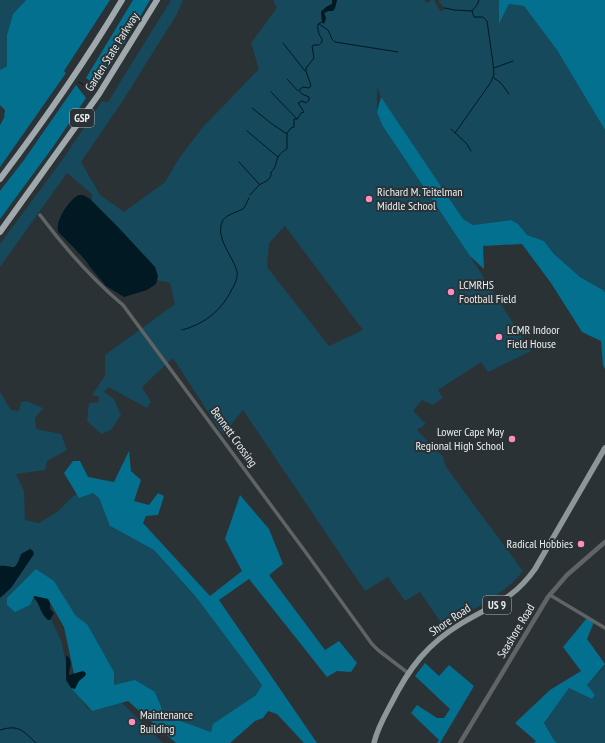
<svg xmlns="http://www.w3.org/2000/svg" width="605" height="743" viewBox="0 0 605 743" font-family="'PT Sans Narrow',sans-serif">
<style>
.green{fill:#15495b;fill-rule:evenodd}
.forest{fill:#03708f}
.water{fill:#001922}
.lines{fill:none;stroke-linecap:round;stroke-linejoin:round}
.stream{stroke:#001922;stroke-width:1}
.minor{stroke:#606465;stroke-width:3.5}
.tertiary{stroke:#606465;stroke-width:4.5}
.primary{stroke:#8d9699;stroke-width:5.5}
.motorway{stroke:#9fa9ad;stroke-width:6}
.poi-dot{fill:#fe8ebd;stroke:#2a3236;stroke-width:1.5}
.labels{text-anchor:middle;stroke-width:4;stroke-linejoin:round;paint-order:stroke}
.shield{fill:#2a3236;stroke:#b0b6b8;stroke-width:1}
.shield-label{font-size:11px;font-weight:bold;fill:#e9eef0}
.street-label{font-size:12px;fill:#e9eef0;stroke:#2a3236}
.poi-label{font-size:12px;fill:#e9eef0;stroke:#2a3236;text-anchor:start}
</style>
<rect width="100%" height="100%" fill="#2a3236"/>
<path class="green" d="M0,0H26L13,14L7,35V66L0,70Z
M171,0H183L177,14L122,102L81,162L100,195L124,212L165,182L180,157L203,127L259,69L251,43L277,8L273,0H332L333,2L332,4L326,7L321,11L322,20L326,18L324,13L335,8L337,0H424L427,3L431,0H434L440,11L446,9L439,2V0H499L500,23L509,4L524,6L557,50L605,130V292L603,290L580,277L554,254L544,241L526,235L518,224L511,220L473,225L463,219L381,97L377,87V111L382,125L470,256L531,351L488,372L481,362L438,390L443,398L432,405L422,400L413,411L426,424L417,430L443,457L446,467L523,571C503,596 471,610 444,627L420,592L405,601L388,577L365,591L243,410L223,435L173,358L142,387L151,402L147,408L108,387L104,392L114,399L121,415L111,430L101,434L87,421L89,403L99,402V397L92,395L105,376V355L175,304L170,283L157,280L155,267L92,201V194L67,173L0,267V244L65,156L102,101L108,102ZM285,226L363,330L329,346L267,267L269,243Z
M0,392L11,410L19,411L21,402L27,401L43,408L35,418L36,429L61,434L67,450L47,461L45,470L16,474L24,491L25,520L39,523L57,512L73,496L94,487L111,527L154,550L196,597L262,685L256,695L214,724L211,732L178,720L162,709L155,692L113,685L87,624L76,616L58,587L43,603L61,640L70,682L87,708L91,710L120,701L163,743H0Z
M605,666V743H557L554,740L544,723L569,688L592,699L595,695L587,685Z"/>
<path class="forest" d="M26,0H110L64,71L66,73L0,167V125L4,118L5,110L0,105V70L7,66V35L13,14Z
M133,0H150L119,52L97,86L86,78Z
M499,0H605V130L557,50L524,6L509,4L499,24Z
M76,85L86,98L53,147L0,219V191L24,160Z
M381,97L463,219L473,225L511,220L518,224L527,235L544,241L554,254L580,277L603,290L605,292V369L603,365L601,341L582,332L551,283L522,244L483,246L484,269L470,256L382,125L377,112Z
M129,451L131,471L141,480L134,501L149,505L158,493L164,496L158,515L146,516L143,523L210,596L242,571L225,539L240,495L269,529L283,564L269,575L325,650L339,641L357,663L351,672L337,671L327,677L249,579L219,600L317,743H304L277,714L268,711L263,718L255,721L230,743H176L128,701L92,711L71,688L86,673L74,674L64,627L48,599L34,596L30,605L15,612L7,605V598L36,569L54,581L76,616L87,624L114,672V685L135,680L155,692L162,709L178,720L211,732L213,724L256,695L262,685L196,597L154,550L110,526L99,498L93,493L79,498L64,473L73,461H80L88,477L114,482Z
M587,618L594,622L587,639L605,664L587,685L595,695L592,699L569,688L544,723L554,740L557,743H534L536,741L515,723L550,690L581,671L563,647Z
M425,663L439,676L449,665L474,686L440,743H437L439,740L411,713L417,705L437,718H444L450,709L415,676Z"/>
<path class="water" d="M332,0H337L335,8L333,11H328L324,13L326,18L324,24L322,22L321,12L326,7L332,4Z
M79,195H83L90,199L118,227L155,267L158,276L156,284L147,290L124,297L106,286L90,267C88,261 65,239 59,233C53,224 69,199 79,195Z
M30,549L33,551L34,554L11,588L0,598V566C14,564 14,575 21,554Z
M34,596L48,599L50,603V609L54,613L50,620H48C40,614 40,603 34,598Z
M66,655C74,660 69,668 69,675L83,671L86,673L85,676L79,681L75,689L71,688L66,680Z"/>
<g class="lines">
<path class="stream" d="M445,8L454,10L472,11L477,5L479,0
M319,24L328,30L332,39L335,42L398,52
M283,43L305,71
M494,68L513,61
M494,78L501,83L509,94
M287,79L298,91
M79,82L93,91
M271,92L297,119
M252,108L272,124L287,134
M451,129L467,144L471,151
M247,131L278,157
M455,133L491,82L494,74L493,63L487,21L483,17H474L472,11
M239,162L259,184
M250,195C253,192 256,188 259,185C264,182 272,180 271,172C276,168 275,165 277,160C278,155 283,151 287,149V133L291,128L294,127V119H297L301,113L304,112L298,103L302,101L306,103L309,100V97L302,94L299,90L303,87L309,88L311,86L306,71V68L314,58L312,46L314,45H319L322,42V39C319,35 317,30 318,24L322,22
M182,330C205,324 222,310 232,289C235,284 238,278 237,272C233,255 214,238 223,220C227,214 239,212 244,208L249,198
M0,730C19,724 23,731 36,743"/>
<path class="minor" d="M40,215C64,247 92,279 123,305L307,554L372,644L378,650L408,673
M550,595L605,628"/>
<path class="tertiary" d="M460,743L548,597L567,575L605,542"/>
<path class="primary" d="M374,743C377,729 384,717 391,704C409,668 427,644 462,623C492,605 513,600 535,569L605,448"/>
<path class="motorway" d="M0,179C44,121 85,62 122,0
M0,232L99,94L157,0"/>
</g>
<g class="poi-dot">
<circle cx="369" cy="199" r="4"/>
<circle cx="451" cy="292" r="4"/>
<circle cx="499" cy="337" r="4"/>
<circle cx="512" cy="439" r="4"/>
<circle cx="581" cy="544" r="4"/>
<circle cx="132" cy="722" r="4"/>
</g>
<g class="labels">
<g class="shield">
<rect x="70" y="109" width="24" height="18" rx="3"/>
<rect x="483" y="596" width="28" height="18" rx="3"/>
</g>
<g class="shield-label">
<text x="82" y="122">GSP</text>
<text x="497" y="609">US 9</text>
</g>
<g class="street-label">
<text transform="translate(112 52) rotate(-58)" y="4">Garden State Parkway</text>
<text transform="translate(234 437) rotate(54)" y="4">Bennett Crossing</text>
<text transform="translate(450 620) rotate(-34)" y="4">Shore Road</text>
<text transform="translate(516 631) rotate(-59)" y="4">Seashore Road</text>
</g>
<g class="poi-label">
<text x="377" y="196">Richard M. Teitelman<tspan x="377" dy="14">Middle School</tspan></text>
<text x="459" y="289">LCMRHS<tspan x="459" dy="14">Football Field</tspan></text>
<text x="507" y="334">LCMR Indoor<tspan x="507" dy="14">Field House</tspan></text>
<text x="504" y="436" text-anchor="end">Lower Cape May<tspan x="504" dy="14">Regional High School</tspan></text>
<text x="573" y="548" text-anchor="end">Radical Hobbies</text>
<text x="140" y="719">Maintenance<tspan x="140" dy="14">Building</tspan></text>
</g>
</g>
</svg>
